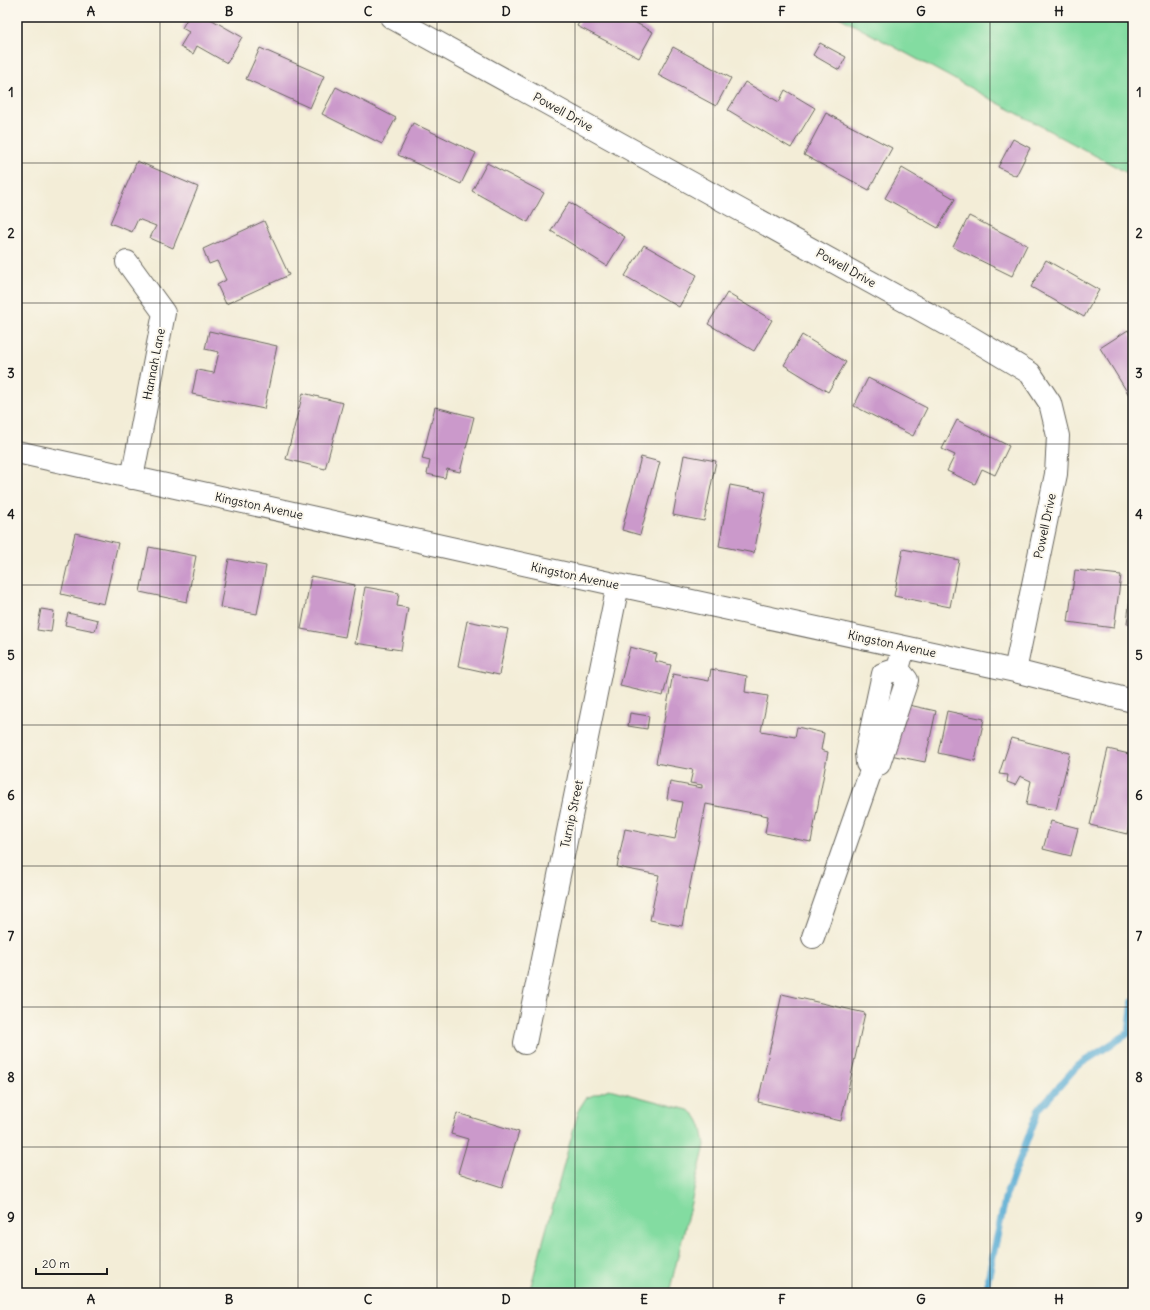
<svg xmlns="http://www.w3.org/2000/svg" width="1150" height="1310" viewBox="0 0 1150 1310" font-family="Delius,sans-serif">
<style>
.green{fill:#83dca1;stroke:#507c5e}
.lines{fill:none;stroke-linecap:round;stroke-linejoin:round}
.stream{stroke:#57abd3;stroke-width:7}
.building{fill:#cb99cb}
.minor-casing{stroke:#67655d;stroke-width:24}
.minor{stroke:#fff;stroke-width:22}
.grid{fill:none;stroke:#1c1c1c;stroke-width:1;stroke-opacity:0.55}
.labels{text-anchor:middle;stroke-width:4;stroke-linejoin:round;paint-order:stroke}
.street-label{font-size:12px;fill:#1c1c1c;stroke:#fbf7ec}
.neatline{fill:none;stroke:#1c1c1c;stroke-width:1.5}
.grid-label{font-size:13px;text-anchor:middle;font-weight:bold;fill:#1c1c1c}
</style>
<rect width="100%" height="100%" fill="#fbf7ec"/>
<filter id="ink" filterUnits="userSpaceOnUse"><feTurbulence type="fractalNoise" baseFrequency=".025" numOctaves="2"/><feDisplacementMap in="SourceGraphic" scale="8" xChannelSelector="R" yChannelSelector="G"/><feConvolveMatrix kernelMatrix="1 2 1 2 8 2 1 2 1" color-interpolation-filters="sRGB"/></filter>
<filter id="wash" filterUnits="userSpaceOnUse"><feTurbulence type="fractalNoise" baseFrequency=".012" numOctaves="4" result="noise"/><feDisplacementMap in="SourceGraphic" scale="16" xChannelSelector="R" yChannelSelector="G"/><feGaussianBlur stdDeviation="0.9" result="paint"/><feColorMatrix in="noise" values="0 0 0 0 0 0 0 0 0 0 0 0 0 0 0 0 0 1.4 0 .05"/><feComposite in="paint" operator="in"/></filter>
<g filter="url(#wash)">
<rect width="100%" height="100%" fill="#f3edd7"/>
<path class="green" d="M839,17H1133V176Z
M609,1089L688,1110C701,1116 703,1132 705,1145L669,1293H529L579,1109L586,1098Z"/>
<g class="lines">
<path class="stream" d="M985,1293L1006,1195L1039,1109L1077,1066L1129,1033L1133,1001"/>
</g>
<g id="blocks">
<path class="building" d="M188,17H207L242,37L227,63L197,46L193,54L180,47L189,32L182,28Z
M582,17H625L653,32L639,58L577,26Z
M820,43L846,57L839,70L813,55Z
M673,47L731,78L716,106L658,75Z
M260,48L324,76L310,108L246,79Z
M745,82L779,102L785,90L815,108L791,148L728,110Z
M336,87L396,118L382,144L322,114Z
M826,113L892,148L869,190L804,155Z
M413,123L476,153L461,184L398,155Z
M1013,139L1030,148L1016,176L998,167Z
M137,161L198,187L173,248L150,238L156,226L138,219L132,232L110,223Z
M487,163L544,193L528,222L472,191Z
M902,168L955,199L938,228L885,198Z
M569,202L625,237L607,266L551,231Z
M969,216L1027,245L1012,276L953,247Z
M264,221L289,275L226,304L217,285L226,280L217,261L209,264L203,249Z
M644,245L697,275L679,307L625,276Z
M1046,260L1099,290L1084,317L1031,287Z
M727,293L772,320L754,351L708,324Z
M1128,330L1133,338V393L1129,395L1100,348Z
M209,331L277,346L264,409L192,394L197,370L214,373L219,352L205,349Z
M802,335L846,362L828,392L784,365Z
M868,378L927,408L913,436L854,406Z
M303,393L343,403L325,469L286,459Z
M435,407L474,417L460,472L447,469L445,478L427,474L430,461L422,459Z
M957,420L1009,446L995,475L982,469L975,484L947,471L955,455L942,449Z
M684,455L716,461L704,521L673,515Z
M641,457L660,462L640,535L622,530Z
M730,485L766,492L754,553L719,546Z
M75,533L118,543L104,604L61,594Z
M149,547L196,556L187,602L140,592Z
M903,549L959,560L950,607L894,596Z
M229,559L266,566L257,614L220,607Z
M1075,570L1121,575L1114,628L1068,622Z
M311,576L355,585L345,637L301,629Z
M365,587L399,593L397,606L408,608L401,650L355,643Z
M1131,588H1133V624H1127Z
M41,609L54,611L51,632L37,630Z
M68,613L98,620L95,631L65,625Z
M467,621L508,629L499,675L458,666Z
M630,647L657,654L655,661L671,665L663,696L620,686Z
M711,669L747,676L745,692L768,696L761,731L795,737L797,727L824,733L821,750L828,752L811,842L765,833L768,816L706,804L682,926L650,920L659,875L617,867L625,829L675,839L682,802L667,799L670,782L702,788V785L690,783L693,770L656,763L673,674L709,681Z
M900,703L936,711L925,762L890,755Z
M947,711L984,719L975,761L938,753Z
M630,713L649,716L647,729L628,726Z
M1011,738L1070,753L1056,810L1026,805L1031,781L1020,776L1015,785L1007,782L1008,775L999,774Z
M1108,749L1133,755V808L1127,834L1090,825Z
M1051,821L1078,828L1071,856L1043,849Z
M782,994L865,1013L841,1121L758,1102Z
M457,1113L519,1132L502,1187L458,1173L468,1139L451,1134Z"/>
</g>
</g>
<g filter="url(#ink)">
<use href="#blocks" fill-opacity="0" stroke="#67655d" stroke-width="1"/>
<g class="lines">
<g class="minor-casing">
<path id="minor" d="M391,17L970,337L1030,373L1050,403L1058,436L1056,474L1015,671
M127,262L164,313L132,478
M17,452L618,585L1015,671L1133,701
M898,669L907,680L879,764L873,765L867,763L866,753L883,674L898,669L904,647
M813,937L873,765
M525,1043L618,585"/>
</g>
<use href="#minor" class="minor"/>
</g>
</g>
<path class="grid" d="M160,17V1293M298,17V1293M437,17V1293M575,17V1293M713,17V1293M852,17V1293M990,17V1293M17,163H1133M17,303H1133M17,444H1133M17,585H1133M17,725H1133M17,866H1133M17,1007H1133M17,1147H1133"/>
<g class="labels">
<g class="street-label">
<text transform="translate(563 112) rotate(29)" y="4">Powell Drive</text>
<text transform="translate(846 268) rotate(29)" y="4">Powell Drive</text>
<text transform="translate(154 364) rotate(-79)" y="4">Hannah Lane</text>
<text transform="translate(259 506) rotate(12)" y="4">Kingston Avenue</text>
<text transform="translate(1045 526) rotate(-78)" y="4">Powell Drive</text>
<text transform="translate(575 576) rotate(12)" y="4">Kingston Avenue</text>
<text transform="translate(892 644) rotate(12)" y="4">Kingston Avenue</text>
<text transform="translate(572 814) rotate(-78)" y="4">Turnip Street</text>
</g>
</g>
<rect width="1150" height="1310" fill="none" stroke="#fbf7ec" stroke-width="44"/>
<path d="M36 1268v6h71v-6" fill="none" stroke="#1c1c1c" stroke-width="2"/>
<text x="42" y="1268" font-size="12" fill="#1c1c1c" stroke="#fbf7ec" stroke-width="3" paint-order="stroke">20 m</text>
<rect x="22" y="22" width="1106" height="1266" class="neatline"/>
<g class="grid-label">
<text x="91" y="16">A</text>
<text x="229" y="16">B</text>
<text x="368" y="16">C</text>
<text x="506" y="16">D</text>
<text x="644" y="16">E</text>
<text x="782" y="16">F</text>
<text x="921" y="16">G</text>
<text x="1059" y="16">H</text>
<text x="11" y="97">1</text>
<text x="1139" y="97">1</text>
<text x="11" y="238">2</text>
<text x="1139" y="238">2</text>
<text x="11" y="378">3</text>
<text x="1139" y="378">3</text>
<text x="11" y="519">4</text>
<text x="1139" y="519">4</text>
<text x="11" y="660">5</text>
<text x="1139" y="660">5</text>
<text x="11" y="800">6</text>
<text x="1139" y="800">6</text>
<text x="11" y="941">7</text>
<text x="1139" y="941">7</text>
<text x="11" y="1082">8</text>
<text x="1139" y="1082">8</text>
<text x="11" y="1222">9</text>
<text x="1139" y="1222">9</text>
<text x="91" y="1304">A</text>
<text x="229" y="1304">B</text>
<text x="368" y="1304">C</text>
<text x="506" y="1304">D</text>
<text x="644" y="1304">E</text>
<text x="782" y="1304">F</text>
<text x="921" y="1304">G</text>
<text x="1059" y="1304">H</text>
</g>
</svg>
